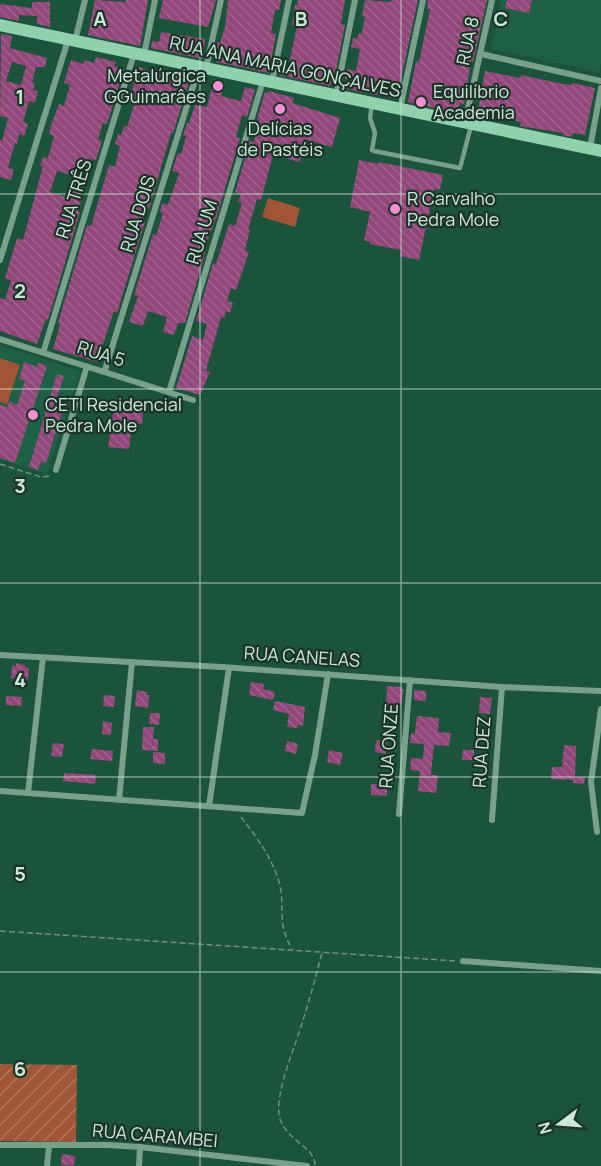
<svg xmlns="http://www.w3.org/2000/svg" width="601" height="1166" viewBox="0 0 601 1166" font-family="Manrope,sans-serif">
<style>
.built{fill:#1d6043}
.garden{fill:url(#garden-furrows)}
.pitch{fill:#a15537}
.building{fill:url(#building-back-hatch);fill-rule:evenodd}
.lines{fill:none;stroke-linecap:round;stroke-linejoin:round}
.path{stroke:#67937f;stroke-width:1.5;stroke-dasharray:6 3;stroke-linecap:butt}
.lane{stroke:#78a08b;stroke-width:4.5}
.street{stroke:#78a08b;stroke-width:6}
.secondary{stroke:#91d1b0;stroke-width:12}
.grid{fill:none;stroke:#cce8d9;stroke-width:1.5;stroke-opacity:0.55}
.poi-dot{fill:#f591d2;stroke:#1c3328;stroke-width:2}
.labels{text-anchor:middle;stroke-width:4.5;stroke-linejoin:round;paint-order:stroke}
.street-label{font-size:18px;fill:#cce8d9;stroke:#1c3328}
.poi-label{font-size:18px;fill:#cce8d9;stroke:#1c3328;text-anchor:start}
.grid-label{font-size:20px;text-anchor:middle;font-weight:bold;fill:#cce8d9;stroke:#1c3328;stroke-width:4.5;stroke-linejoin:round;paint-order:stroke}
</style>
<defs>
<pattern id="garden-furrows" width="10" height="10" patternUnits="userSpaceOnUse" patternTransform="scale(1.5)"><rect width="10" height="10" fill="#a15537"/><path d="M-1 1l2-2M0 10L10 0M9 11l2-2" fill="none" stroke="#b1765d"/></pattern>
<pattern id="building-back-hatch" width="6" height="6" patternUnits="userSpaceOnUse" patternTransform="scale(1.5)"><rect width="6" height="6" fill="#92477a"/><path d="M-1 5l2 2M0 0l6 6M5-1l2 2" fill="none" stroke="#a0628c"/></pattern>
</defs>
<rect width="100%" height="100%" fill="#1b533b"/>
<path class="built" d="M501,0H601V63L599,72L491,49Z
M0,345L80,371L47,474L0,459Z"/>
<path class="garden" d="M0,1064L77,1065L76,1142L0,1141Z"/>
<path class="pitch" d="M268,198L300,208L295,227L262,217Z
M0,358L20,365L7,405L0,402Z"/>
<path class="building" d="M95,0L126,2V0H148L140,46L88,35Z
M163,0H216L208,27L159,18Z
M228,0H281L279,10H275L271,33L276,34L269,73L216,62L218,52H215L217,42L220,43L225,27Z
M298,0H345L341,24L345,25L335,76L330,86L279,75L281,66L288,68L297,26L292,25L294,14L295,5H297Z
M365,0L391,2V0H418L400,84H395L392,98L346,89L348,79H345L347,69L356,71L360,49L351,47L353,38L357,39L359,33H362L365,17L362,16Z
M428,0H487L473,62L471,61L464,104L460,103L458,113L408,102L416,61L419,62L430,9H427Z
M507,0H532L529,13L505,8Z
M32,2H50V27L37,24V16L19,15V21L0,17V4L32,8Z
M161,32L205,39L203,59L151,48L152,41L159,42Z
M1,34L12,36L10,48L47,58L45,67H36L32,82L35,83L33,90L38,91L35,103L29,101L23,122L28,124L24,136L19,134L17,144L15,143L8,168L14,169L11,180L0,177V140L2,141L8,118L0,116ZM12,62L26,66L21,85L6,81Z
M96,57L116,62L114,66L124,69L107,124L103,123L98,140L102,141L96,160L91,159L78,201H81L78,212H80L48,320L46,319L44,324L37,344L0,331V298L5,300L11,280L5,278L17,238L23,240L43,166H40L43,157L48,158L54,136L49,134L51,125L59,104L64,106L70,85L64,83L71,60L83,64L84,60L94,63ZM57,171L76,176L71,192L68,190L66,197L50,192Z
M139,67L153,72L154,69L179,75L178,79L189,82L173,133H171L149,209L145,208L142,221L145,222L117,313L114,311L97,362L53,349L60,324L58,323L87,225L91,226L109,165L115,167L120,146L115,144L118,134L121,135L124,126L127,127L134,105L129,103L134,84L131,83L134,72L138,73Z
M485,71L520,78L521,75L563,84L572,85L573,83L595,88L585,135L573,133L572,137L563,135V133L520,126L521,122L500,118L499,121L477,117Z
M214,79L225,82L221,96L241,101L245,87L255,90L247,117L242,115L236,137L240,138L216,219L208,238L203,260L185,323H178L174,335L163,332L167,317L148,311L143,326L129,322L138,296L134,295L153,234L156,236L163,213L160,212L162,203L168,205L179,173L172,171L178,153L181,154L186,136H183L187,123H189L195,105L207,107Z
M269,91L294,98L292,103L340,118L332,147L306,140L300,162L273,155L261,200L257,199L248,230H250L245,250L249,252L236,290L231,288L227,301L233,303L230,313L226,311L224,318L221,317L206,371L210,372L200,395L176,388L192,336L203,340L207,324L196,321L213,263L216,264L229,224L235,226L242,203L238,202L241,194L235,192L250,141L254,142L259,120L257,119L265,92L268,93Z
M359,160L379,164V162L443,175L440,190L434,189L419,260L400,256L401,250L370,244V242L364,240L370,212L350,207Z
M24,362L37,367L38,363L47,366L15,463L0,458V405L8,407L9,401L17,405L25,381L19,379Z
M57,374L64,376L56,400L65,403L46,463L41,462L38,470L29,467Z
M114,407L143,411L142,424L132,423L129,449L108,447Z
M16,663L25,665V667L29,668L28,680L11,678L12,665L16,666Z
M251,682L264,684L263,689L275,692L273,700L249,695Z
M387,686L402,687L401,689H404L400,709L386,708Z
M137,690L147,692L146,695H149L148,708L135,706Z
M414,690L426,691V701L414,700Z
M104,695L115,696L114,707L103,706Z
M6,696L22,697L21,706L6,705Z
M480,697L492,698L490,714L479,713Z
M275,701L305,707L303,726L298,725L297,728L287,727L289,714L273,710Z
M150,713H160L159,725L149,724Z
M417,716L439,718L438,732L451,733L449,746L434,745L431,775H438L436,793L418,791L420,771L410,770L411,758L423,759L424,744L410,743L411,734L415,733Z
M103,721L112,723L111,735L102,734Z
M143,727H154L153,739H158V751L142,750Z
M376,740L387,741L386,754L375,752Z
M287,741L298,744L296,754L285,751Z
M53,743L64,744L62,757L51,756Z
M564,745L576,746L575,777H585L584,784L573,783V780L551,779L552,767H562Z
M92,749L113,751L112,761L90,759Z
M329,750L343,753L340,765L327,762Z
M463,750H474V760H462Z
M153,752L165,753V764L153,763Z
M64,773L96,775L95,784L63,781Z
M371,784H387V796L371,795Z
M62,1154L75,1156L74,1166L61,1165Z"/>
<g class="lines">
<path class="path" d="M0,464L41,477L52,476
M241,817C256,836 272,858 279,882C286,908 276,922 292,949
M0,931L456,961
M315,1165C315,1146 282,1139 279,1114C276,1089 296,1045 303,1020C310,998 316,976 322,953"/>
<path class="lane" d="M372,104L370,118L375,133L372,150L374,151L460,168L471,126"/>
<path class="street" d="M75,41L85,0
M481,54L601,81
M144,55L155,0
M206,68L221,0
M272,82L289,0
M336,96L355,0
M400,109L423,0
M465,122L492,0
M590,148L601,88
M0,260L68,40
M0,339L193,400
M43,353L134,54
M105,370L199,67
M169,392L263,81
M56,470L87,366
M0,655L222,667L502,687L601,691
M0,791L302,813L315,755L328,674
M28,793L43,657
M119,800L132,662
M209,806L229,668
M399,814L410,680
M492,820L502,687
M597,832L591,782L601,709
M463,961L601,971
M0,1145H108L140,1147L307,1166
M47,1166L49,1146
M139,1166L140,1147"/>
<path class="secondary" d="M0,25L601,151"/>
</g>
<path class="grid" d="M200,0V1166M401,0V1166M0,194H601M0,389H601M0,583H601M0,777H601M0,972H601"/>
<g class="poi-dot">
<circle cx="218" cy="86" r="6"/>
<circle cx="421" cy="102" r="6"/>
<circle cx="280" cy="109" r="6"/>
<circle cx="395" cy="209" r="6"/>
<circle cx="33" cy="415" r="6"/>
</g>
<g class="labels">
<g class="street-label">
<text transform="translate(468 41) rotate(-78)" y="6">RUA 8</text>
<text transform="translate(285 67) rotate(12)" y="6">RUA ANA MARIA GONÇALVES</text>
<text transform="translate(74 199) rotate(-73)" y="6">RUA TRÊS</text>
<text transform="translate(138 214) rotate(-73)" y="6">RUA DOIS</text>
<text transform="translate(202 232) rotate(-73)" y="6">RUA UM</text>
<text transform="translate(101 354) rotate(17)" y="6">RUA 5</text>
<text transform="translate(302 657) rotate(4)" y="6">RUA CANELAS</text>
<text transform="translate(389 746) rotate(-86)" y="6">RUA ONZE</text>
<text transform="translate(482 752) rotate(-86)" y="6">RUA DEZ</text>
<text transform="translate(155 1136) rotate(5)" y="6">RUA CARAMBEI</text>
</g>
<g class="poi-label">
<text x="206" y="82" text-anchor="end">Metalúrgica<tspan x="206" dy="21">GGuimarâes</tspan></text>
<text x="433" y="98">Equilíbrio<tspan x="433" dy="21">Academia</tspan></text>
<text x="280" y="135" text-anchor="middle">Delícias<tspan x="280" dy="21">de Pastéis</tspan></text>
<text x="407" y="205">R Carvalho<tspan x="407" dy="21">Pedra Mole</tspan></text>
<text x="45" y="411">CETI Residencial<tspan x="45" dy="21">Pedra Mole</tspan></text>
</g>
</g>
<g class="grid-label">
<text x="100" y="26">A</text>
<text x="301" y="26">B</text>
<text x="501" y="26">C</text>
<text x="20" y="104">1</text>
<text x="20" y="298">2</text>
<text x="20" y="493">3</text>
<text x="20" y="687">4</text>
<text x="20" y="881">5</text>
<text x="20" y="1076">6</text>
</g>
<g transform="translate(559 1124) rotate(254)" stroke="#1c3328" stroke-width="4.5" paint-order="stroke">
<path d="M0-4.5L10 22L0 15L-10 22Z" fill="#cce8d9"/>
<text y="-9" font-size="16" font-weight="bold" text-anchor="middle" fill="#cce8d9">N</text>
</g>
</svg>
